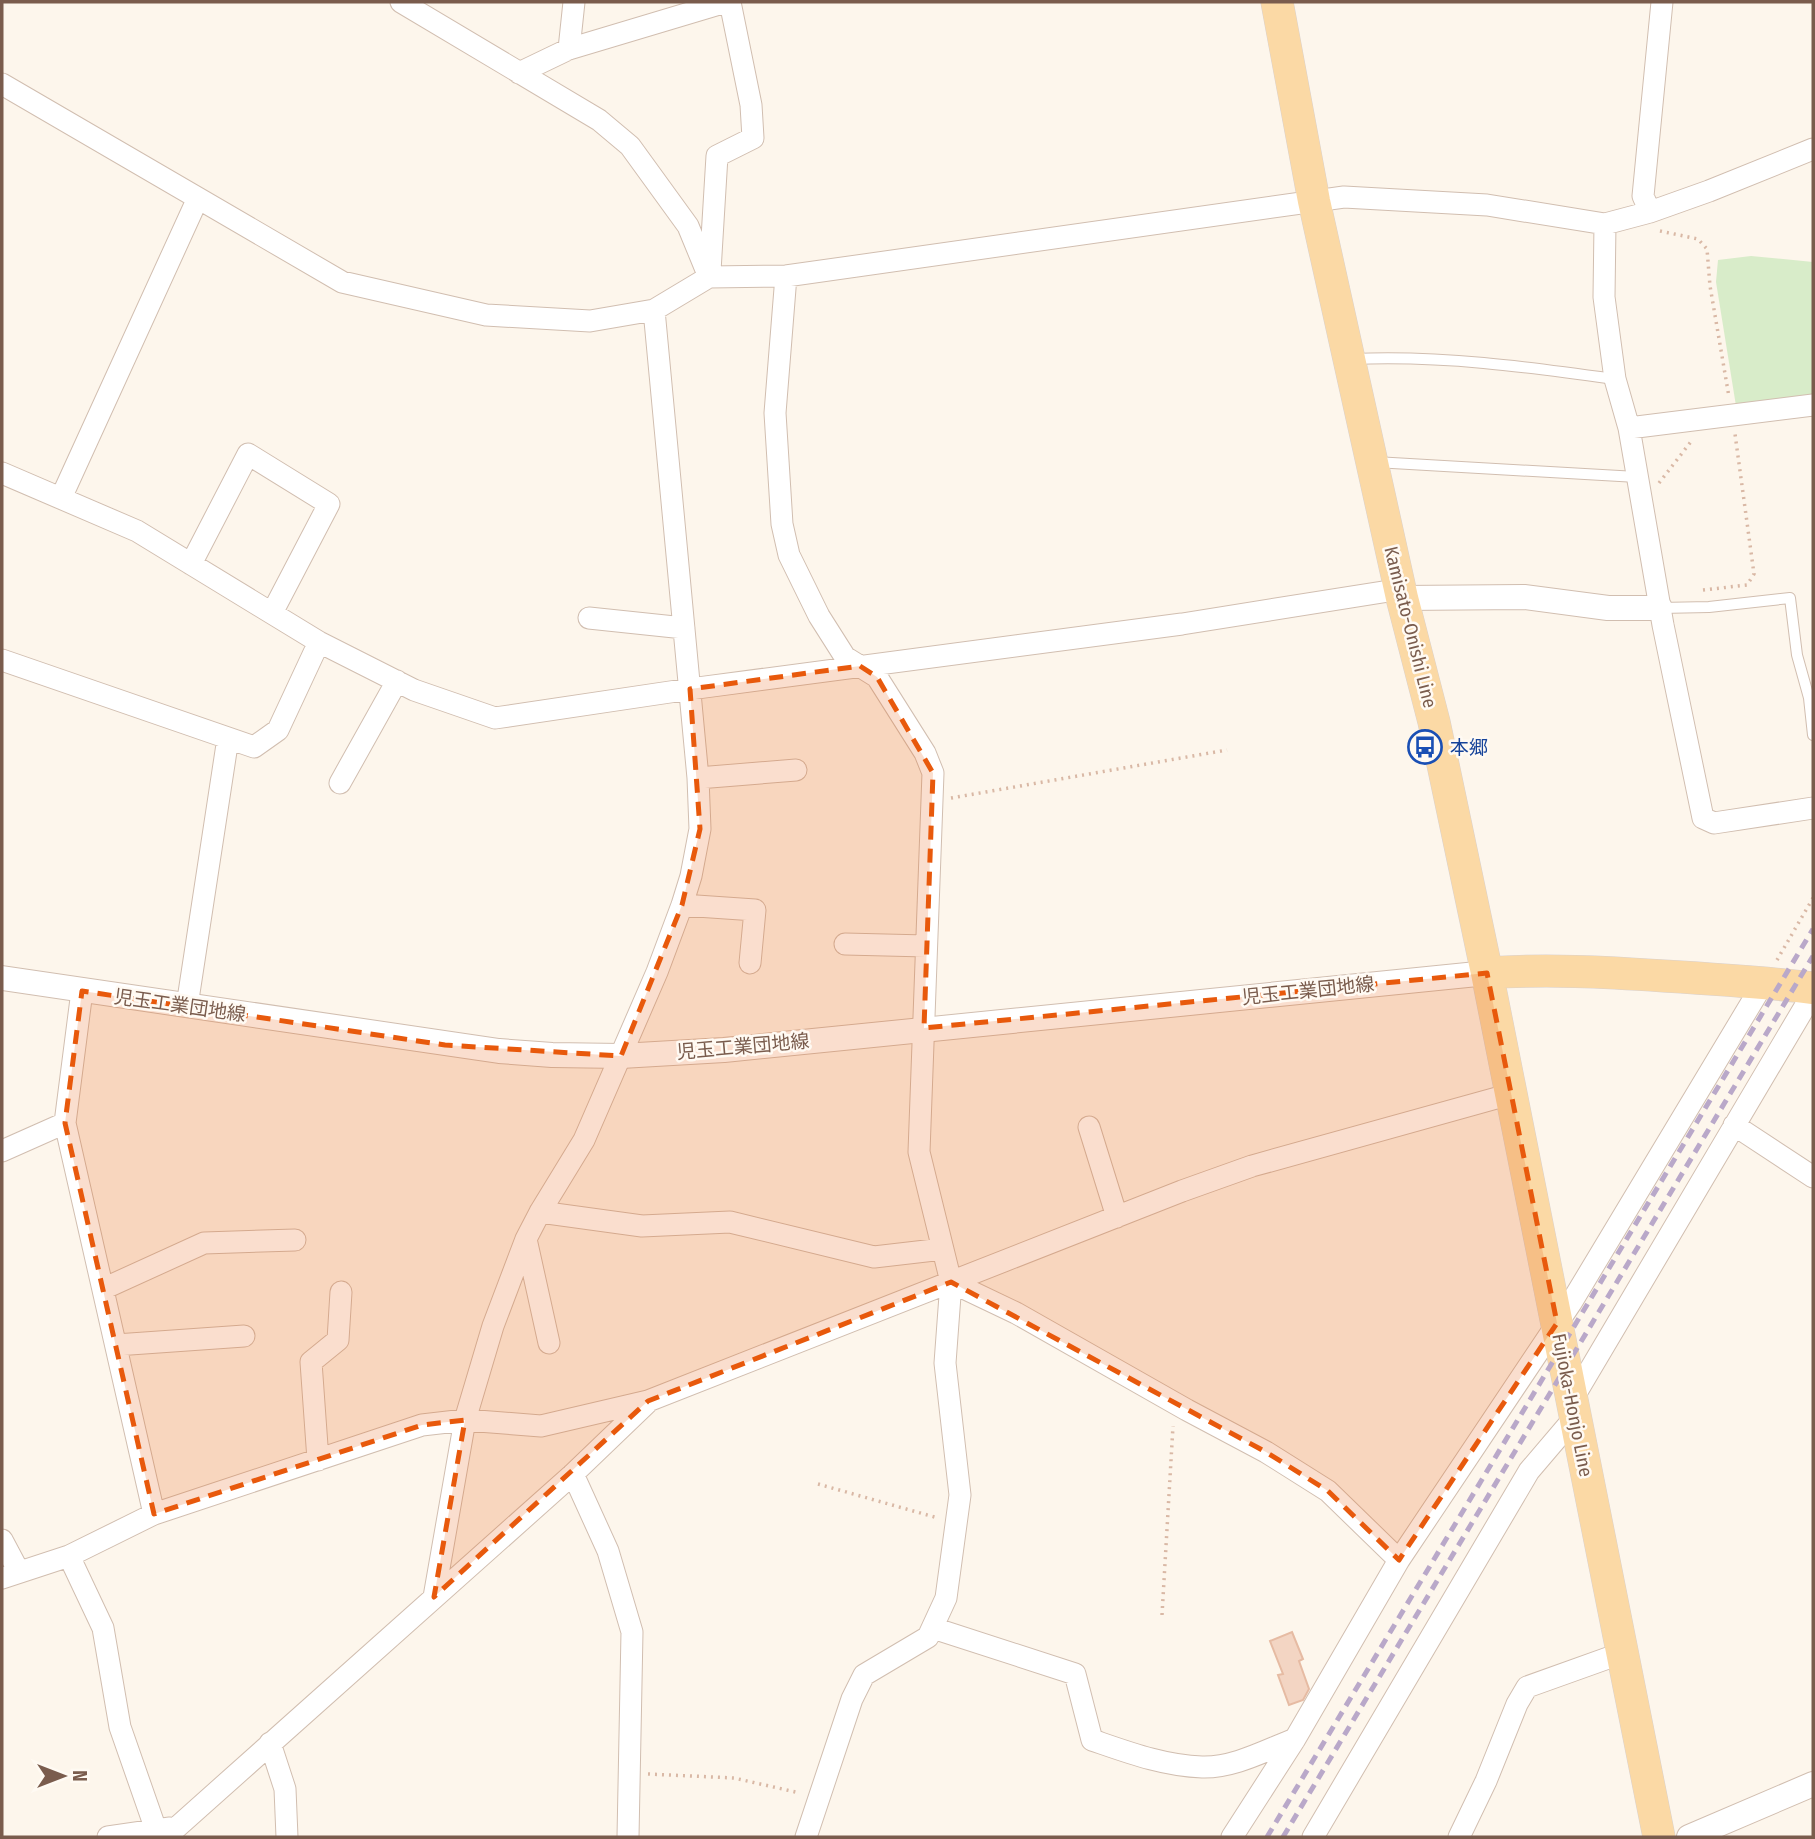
<svg xmlns="http://www.w3.org/2000/svg" width="1815" height="1839" viewBox="0 0 1815 1839" font-family="'Fira Sans Condensed','Noto Sans JP',sans-serif">
<style>
.green{fill:#d8ecc9}
.building{fill:#f3d5c3;stroke:#e6bba3;stroke-width:2}
.lines{fill:none;stroke-linecap:round;stroke-linejoin:round}
.service-casing{stroke:#d1beb0;stroke-width:12}
.minor-casing{stroke:#d1beb0;stroke-width:23}
.tertiary-casing{stroke:#d1beb0;stroke-width:26}
.primary-casing{stroke:#dad1cd;stroke-width:33}
.path{stroke:#d9b8a5;stroke-width:3.5;stroke-dasharray:2 5;stroke-linecap:butt}
.service{stroke:#fff;stroke-width:10}
.minor{stroke:#fff;stroke-width:21}
.tertiary{stroke:#fff;stroke-width:24}
.primary{stroke:#fbd9a5;stroke-width:32}
.rail{stroke:#b9a8c9;stroke-width:5;stroke-dasharray:10 7;stroke-linecap:butt}
.marked{fill:#e8590c;fill-opacity:0.2;stroke:#e8590c;stroke-width:5;stroke-dasharray:14 9;stroke-linejoin:round}
.labels{text-anchor:middle;stroke-width:5;stroke-linejoin:round;paint-order:stroke}
.street-label{font-size:19px;fill:#7a5c4d;stroke:#fffaf3}
.transit-label{font-size:19px;fill:#164399;stroke:#fffaf3;text-anchor:start}
</style>
<rect width="100%" height="100%" fill="#fdf6ec"/>
<path class="green" d="M1751,256L1813,262V395L1736,406L1716,282L1718,260Z"/>
<path class="building" d="M1292,1632L1303,1659L1299,1661L1309,1689L1303,1700L1289,1705L1278,1675L1283,1674L1270,1641Z"/>
<g class="lines">
<g class="service-casing">
<path id="service" d="M1353,359C1442,355 1528,367 1615,379
M1375,462L1637,477
M1660,608L1709,607L1790,598L1797,655L1809,698L1813,735"/>
</g>
<g class="minor-casing">
<path id="minor" d="M401,2L599,120L630,146L688,226L709,277
M569,49L574,2
M519,73L569,49L726,2
M2,84L342,282L486,315L590,321L654,310L709,277L786,276L1344,197L1487,205L1605,224L1650,212L1709,191L1813,149
M1650,212L1643,196L1662,2
M1605,224L1604,297L1615,379L1629,428L1663,625L1703,818L1714,823L1813,808
M710,271L717,156L753,138L751,105L730,2
M786,276L775,413L782,524L789,555L819,616L845,657L877,677L925,753L933,773L919,1152L951,1282L945,1363L960,1495L946,1598L928,1637L864,1675L852,1699L806,1837
M1629,428L1813,405
M2,473L137,531L319,642L414,690L495,718L690,689L1182,624L1389,591L1402,598
M61,498L198,198
M191,564L248,454L329,504L272,613
M589,618L684,628
M2,660L254,747L278,730L319,642
M698,778L796,770
M340,783L397,681
M682,905L755,910L750,963
M845,944L926,946
M82,991L65,1123L154,1514
M187,1006L228,738
M1734,1125L1813,1177
M1089,1127L1117,1217
M2,1151L65,1123
M540,1212L642,1226L730,1222L874,1257L943,1249
M526,1239L549,1343
M951,1282L1016,1313L1187,1410L1266,1452L1328,1491L1399,1560
M103,1289L204,1243L295,1240
M116,1345L244,1336
M1572,1400L1813,993
M318,1460L311,1362L338,1340L341,1292
M573,1474L608,1551L632,1632L628,1837
M2,1540L19,1572
M69,1556L103,1628L120,1727L156,1830
M2,1578L69,1556L154,1514L422,1425L465,1420L541,1426L648,1401L1182,1191L1252,1166L1511,1094
M434,1597L465,1420L493,1326L526,1239L540,1212L584,1140L657,972L682,905L691,876L700,829L698,778L654,310
M933,1628L1075,1674L1092,1740C1127,1752 1164,1766 1202,1767C1234,1768 1266,1750 1295,1739
M270,1743L285,1789L287,1837
M108,1837L170,1828
M166,1837L573,1474L647,1403
M1232,1837L1295,1739L1399,1560L1571,1303L1764,982
M1313,1837L1529,1471L1575,1417
M1459,1837L1486,1781L1517,1704L1527,1687L1622,1653"/>
</g>
<g class="tertiary-casing">
<path id="tertiary" d="M1402,598L1524,597L1608,608H1660
M2,978L499,1051L552,1055L621,1056L724,1050L1487,973
M1689,1837L1813,1784"/>
</g>
<g class="primary-casing">
<path id="primary" d="M1277,2L1314,201L1402,598L1434,722L1487,973L1659,1837
M1487,973C1546,969 1605,972 1664,976C1714,979 1764,982 1813,988"/>
</g>
<path class="path" d="M1660,231L1698,239L1707,249L1710,286L1729,397
M1659,483L1693,439
M1703,590L1747,585L1754,574L1735,434
M951,798L1227,750
M1777,960L1813,898
M818,1484L938,1518
M1162,1615L1173,1426
M648,1774L734,1778L800,1793"/>
<use href="#service" class="service"/>
<use href="#minor" class="minor"/>
<use href="#tertiary" class="tertiary"/>
<use href="#primary" class="primary"/>
<path class="rail" d="M1267,1837L1813,929
M1283,1837L1813,956"/>
</g>
<path class="marked" d="M860,666L877,677L933,773L924,1028L1487,973L1557,1323L1399,1560L1328,1491L1266,1452L951,1282L648,1401L434,1597L465,1420L422,1425L154,1514L65,1123L82,991L445,1045L621,1056L682,905L700,829L690,689Z"/>
<defs>
<g id="bus-ring" transform="scale(1.75)"><circle r="9.5" fill="#fffaf3" stroke="#1a4fb4" stroke-width="1.5"/><path d="M-5-6H5V4H4V6H2V4H-2V6H-4V4H-5ZM-3.5-4V0h7V-4ZM-3.5 1.2v1.5H-2V1.2ZM2 1.2v1.5H3.5V1.2Z" fill="#1a4fb4"/></g>
</defs>
<g fill-rule="evenodd">
<use href="#bus-ring" x="1425" y="747"/>
</g>
<g class="labels">
<g class="street-label">
<text transform="translate(1411 627) rotate(76)" y="7">Kamisato-Onishi Line</text>
<text transform="translate(1308 990) rotate(-6)" y="7">児玉工業団地線</text>
<text transform="translate(180 1005) rotate(8)" y="7">児玉工業団地線</text>
<text transform="translate(743 1046) rotate(-5)" y="7">児玉工業団地線</text>
<text transform="translate(1573 1405) rotate(79)" y="7">Fujioka-Honjo Line</text>
</g>
<g class="transit-label">
<text x="1450" y="754">本郷</text>
</g>
</g>
<rect width="1815" height="1839" fill="none" stroke="#7a5c4d" stroke-width="7"/>
<g transform="translate(63 1776) rotate(90)" stroke="#fffaf3" stroke-width="5" paint-order="stroke">
<path d="M0-5L12 26L0 18L-12 26Z" fill="#7a5c4d"/>
<text y="-10" font-size="19" font-weight="bold" text-anchor="middle" fill="#7a5c4d">N</text>
</g>
</svg>
